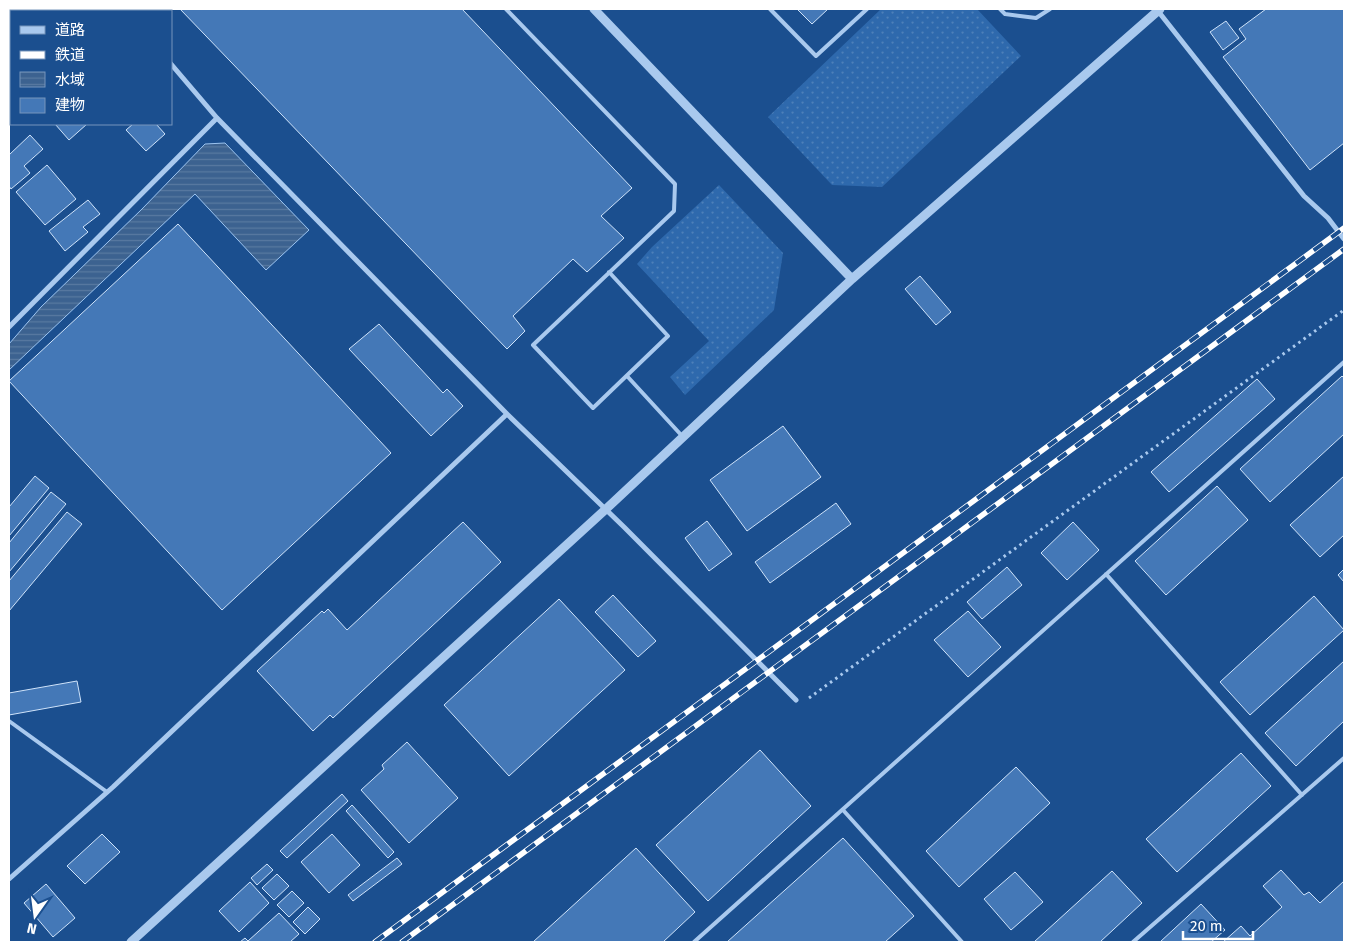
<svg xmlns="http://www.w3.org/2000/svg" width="1353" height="951" viewBox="0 0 1353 951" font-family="'Fira Sans','Noto Sans JP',sans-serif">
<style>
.grass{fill:url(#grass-dots)}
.water{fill:url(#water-rules);stroke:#9cc4f0}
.building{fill:#4478b7;stroke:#cfe3fa}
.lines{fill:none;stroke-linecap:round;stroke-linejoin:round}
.path{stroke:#a9c9ee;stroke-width:3;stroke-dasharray:2.5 4;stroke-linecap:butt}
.service{stroke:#a9c9ee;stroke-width:4}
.minor{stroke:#a9c9ee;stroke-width:5}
.tertiary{stroke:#a9c9ee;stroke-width:9}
.rail-casing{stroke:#fff;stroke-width:5.5}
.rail{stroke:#1b4f8f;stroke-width:4;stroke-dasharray:11;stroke-linecap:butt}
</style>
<defs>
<pattern id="grass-dots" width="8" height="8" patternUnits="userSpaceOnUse" patternTransform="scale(1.25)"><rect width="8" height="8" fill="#2e69ad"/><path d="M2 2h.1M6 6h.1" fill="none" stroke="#4d80b9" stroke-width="1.8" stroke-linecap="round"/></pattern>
<pattern id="water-rules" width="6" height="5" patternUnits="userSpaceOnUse" patternTransform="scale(1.25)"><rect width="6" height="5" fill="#3c6290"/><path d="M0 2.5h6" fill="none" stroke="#597aa1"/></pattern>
</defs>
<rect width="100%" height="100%" fill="#1b4f8f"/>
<path class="grass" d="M881,9H977L1021,56L882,187L832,185L768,117Z
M719,185L783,253L774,310L685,395L670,377L709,341L637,264L652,247Z"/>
<path class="water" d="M225,143L309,230L266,270L195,194L9,370V344L41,307L142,209L205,144Z"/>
<path class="building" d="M73,9H82L84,11H70Z
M180,9H462L632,188L601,216L624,238L587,272L573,259L513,316L525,331L507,349Z
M797,9H828L812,24Z
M1266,9H1344V143L1310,170L1223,57L1246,39L1239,29Z
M1226,21L1239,38L1223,50L1210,32Z
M11,60V74L9,71V62Z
M55,124H87L69,140Z
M133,124H156L165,134L146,151L126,130Z
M30,135L43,149L24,166L30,173L11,189L9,186V155Z
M47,165L76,199L45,225L16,192Z
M88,200L100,214L83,227L88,232L65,251L49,231Z
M178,224L391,453L222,610L9,381Z
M920,276L951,312L936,325L905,289Z
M379,324L443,393L447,389L463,406L431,436L349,349Z
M1342,376L1344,378V434L1270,502L1240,469Z
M1257,379L1275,399L1169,492L1151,472Z
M783,426L821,477L747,531L710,480Z
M35,476L49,488L9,536V507Z
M1344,476V535L1320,557L1290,525Z
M1217,486L1248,520L1166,595L1135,561Z
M51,492L66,504L9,572V543Z
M836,503L851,524L770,583L755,562Z
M67,512L82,524L9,611V581Z
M707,521L732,554L709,571L685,538Z
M463,522L501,562L333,718L330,715L313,731L257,671L322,611L324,613L328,609L347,630Z
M1073,522L1099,550L1067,580L1041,553Z
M1007,567L1022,585L982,619L967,602Z
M1344,569V582L1338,575Z
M613,595L656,641L638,657L595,612Z
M1314,596L1344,630L1250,715L1220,682Z
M559,599L625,670L509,776L444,705Z
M968,611L1001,647L968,677L934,640Z
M1344,661V721L1296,766L1265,733Z
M77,681L81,702L9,715V693Z
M407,742L458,798L409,843L361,790L384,769L382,765Z
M760,750L811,806L708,901L656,845Z
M1241,753L1271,786L1177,872L1146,839Z
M1016,767L1050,803L959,887L926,851Z
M342,794L348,801L287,858L280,851Z
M352,805L394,852L388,858L346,811Z
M102,834L120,852L85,884L67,866Z
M332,834L360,865L329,893L301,862Z
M843,838L914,916L885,942H727Z
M636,848L695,912L663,942H533Z
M397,858L402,864L353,901L348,895Z
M267,864L273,870L257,885L251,878Z
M1281,870L1304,895L1309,892L1320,903L1344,881V942H1223L1241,926L1250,936L1282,907L1263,886Z
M1112,871L1142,903L1100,942H1034Z
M1015,872L1043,902L1011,930L984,899Z
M277,874L289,886L274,900L262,888Z
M250,882L269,903L239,932L219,911Z
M46,884L75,918L53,937L24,903Z
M292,891L304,903L289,917L277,905Z
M1201,904L1225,930L1211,942H1160Z
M308,907L320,919L305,934L293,922Z
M279,913L299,934L290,942H240L245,938L248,941Z"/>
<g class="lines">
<path class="path" d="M809,698L1344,310"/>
<path class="service" d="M506,9L675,184L674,211L533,345L593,408L668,336L609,272
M770,9L816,56L867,9
M1000,9L1005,14L1036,18L1050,9
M627,376L683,437
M1106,574L1302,795
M9,721L107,792
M843,810L962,942
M694,942L1344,362
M1133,942L1344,758"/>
<path class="minor" d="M125,9L127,11
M1158,11L1304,196L1328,218L1344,239
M171,64L217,118L507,414L624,527L796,700
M9,327L217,118
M9,879L113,787L507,414"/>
<path class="tertiary" d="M594,9L852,279
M131,942L606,509L852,279L1160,9"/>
<g class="rail-casing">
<path id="rail" d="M375,942L1344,228
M402,942L1344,249"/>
</g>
<use href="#rail" class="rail"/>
</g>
<rect width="1353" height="951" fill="none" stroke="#ffffff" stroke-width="20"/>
<rect x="10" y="10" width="162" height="115" fill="#1b4f8f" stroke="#7695bc"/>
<rect x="20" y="26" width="25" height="8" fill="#a9c9ee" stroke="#7695bc"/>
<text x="55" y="35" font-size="15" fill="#ffffff">道路</text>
<rect x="20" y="51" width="25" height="8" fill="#ffffff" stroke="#7695bc"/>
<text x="55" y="60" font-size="15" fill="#ffffff">鉄道</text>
<rect x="20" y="72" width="25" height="15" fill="url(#water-rules)" stroke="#7695bc"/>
<text x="55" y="85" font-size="15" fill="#ffffff">水域</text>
<rect x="20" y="98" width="25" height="15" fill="#4478b7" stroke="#7695bc"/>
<text x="55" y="110" font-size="15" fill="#ffffff">建物</text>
<g transform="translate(35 916) rotate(194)" stroke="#1b4f8f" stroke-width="4" paint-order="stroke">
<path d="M0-4L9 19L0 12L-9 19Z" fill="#ffffff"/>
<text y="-8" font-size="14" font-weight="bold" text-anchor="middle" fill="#ffffff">N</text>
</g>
<path d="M1183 931v8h70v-8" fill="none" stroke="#ffffff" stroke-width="2.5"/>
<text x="1190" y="931" font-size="15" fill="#ffffff" stroke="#1b4f8f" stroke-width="4" paint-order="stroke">20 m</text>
</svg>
